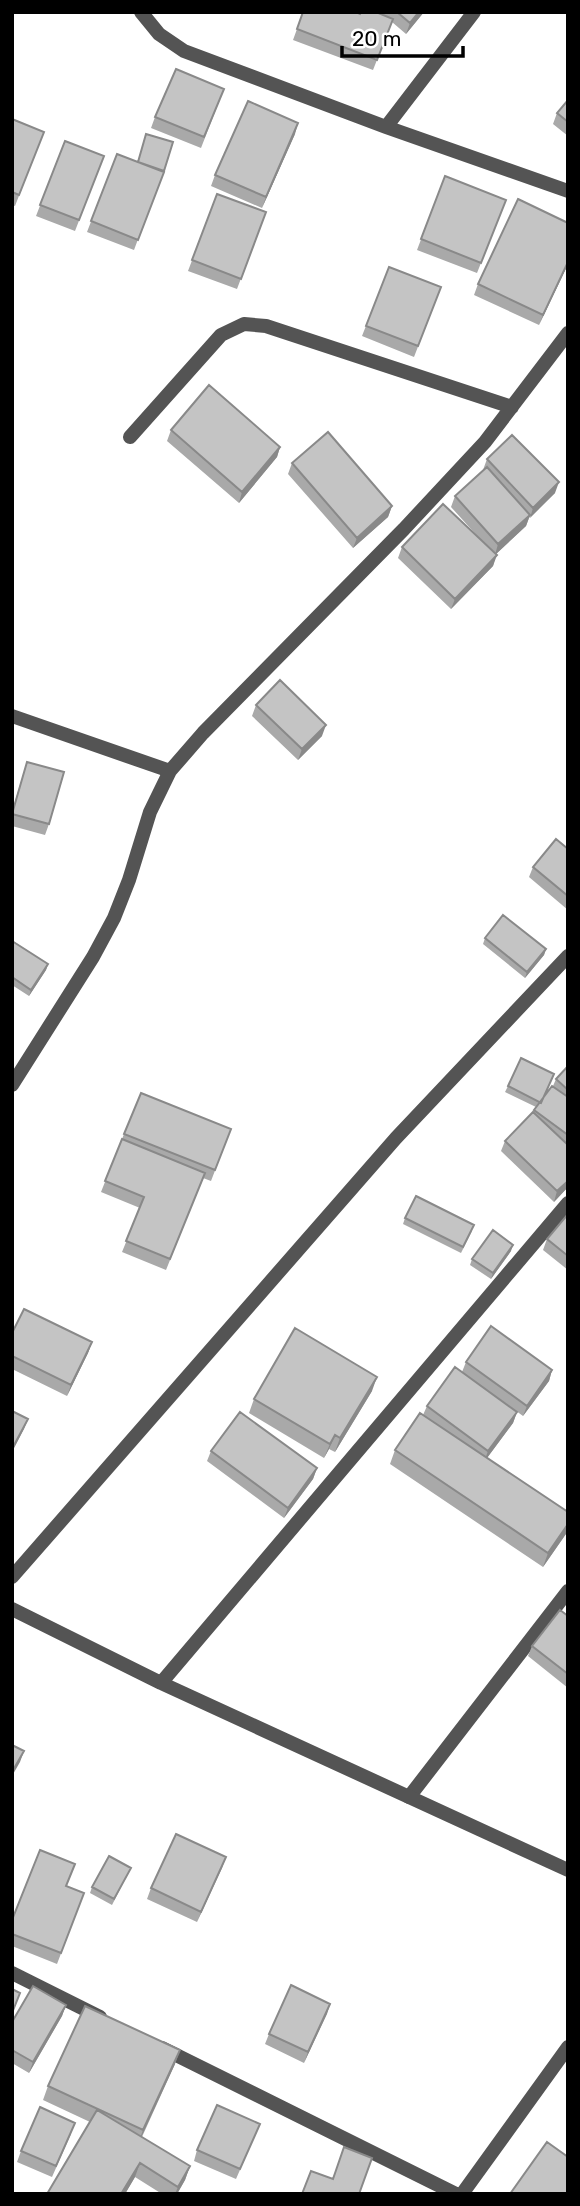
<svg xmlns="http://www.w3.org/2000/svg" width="580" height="2206" viewBox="0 0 580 2206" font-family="Rubik,sans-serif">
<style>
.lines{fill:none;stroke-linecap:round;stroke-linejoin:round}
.lane{stroke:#545454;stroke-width:14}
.street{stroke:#545454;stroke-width:14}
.wall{fill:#a9a9a9}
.shaded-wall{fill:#898989}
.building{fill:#c4c4c4;stroke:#898989;stroke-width:2}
</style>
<rect width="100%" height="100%" fill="#fff"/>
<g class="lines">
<path class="lane" d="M409,1797L568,1591"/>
<path class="street" d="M141,12L159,34L184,51L386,127L568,191
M386,127L474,12
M130,437L221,335L244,324L266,326L512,407
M12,716L170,771
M12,1085L93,957L114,918L129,880L150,812L170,771L203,733L404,529L485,442L568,333
M12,1577L396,1138L568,956
M12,1609L161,1683L568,1870
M161,1683L568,1203
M12,1973L100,2017
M162,2048L456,2194
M462,2194L568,2047"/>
</g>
<path class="wall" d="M381,12H424L406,34L392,22L373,70L293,40L297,29L360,14L385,16Z
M224,89L201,148L151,128L155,117Z
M568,100V136L553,124L557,113Z
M12,119L44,132L15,206L12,205Z
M295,134L262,208L211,186L215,175Z
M65,141L104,156L75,231L36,216Z
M173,142L163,172L134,250L87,232L117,154L138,162Z
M445,176L506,200L477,273L417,250Z
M217,194L266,212L237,289L188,271Z
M568,223V264L539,325L474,295L478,284Z
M389,267L441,287L414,357L362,336Z
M171,430L280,447L277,457L239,503L167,441Z
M487,459L555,493L529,518L526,526L496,554L493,566L451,609L398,558L402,547L481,540L451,507L455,496L483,470Z
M292,463L392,506L388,517L353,548L288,474Z
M256,705L322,736L298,760L252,716Z
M27,762L49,824L45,835L12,826V811Z
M568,849V910L529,877L533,867Z
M485,938L546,949L544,955L525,978L483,944Z
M13,941L48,964L46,970L29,996L12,985Z
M568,1066V1187L554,1202L501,1151L505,1141L533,1112L536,1107L505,1092L508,1086L554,1074L544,1097L553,1086L556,1079Z
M231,1129L211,1181L203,1178L166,1270L122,1252L140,1208L101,1192L124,1134Z
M568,1214V1270L543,1250L547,1239Z
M405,1218L472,1231L461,1253L403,1224Z
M511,1251L491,1279L470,1265L472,1259Z
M12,1333L92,1342L88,1353L67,1396L12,1369Z
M466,1362L552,1370L549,1381L523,1416L497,1397L517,1412L513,1423L487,1458L568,1512V1531L543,1567L390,1464L395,1450L423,1415L427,1406L462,1372Z
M372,1391L335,1452L329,1449L324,1458L249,1413L254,1399Z
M211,1451L317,1468L313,1479L284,1518L207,1461Z
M568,1616V1688L528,1656L532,1646Z
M226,1857L197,1922L147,1899L151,1888Z
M131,1868L112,1905L90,1893L92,1887Z
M66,1886L84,1893L57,1964L12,1946V1920Z
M330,2004L304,2063L265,2044L269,2034Z
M66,2005L62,2016L29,2073L12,2063V2022Z
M175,2064L142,2137L190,2166L185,2180L177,2194H162L135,2177L125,2194H47L90,2122L43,2100L48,2086Z
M260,2124L236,2179L194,2161L197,2150Z
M71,2134L52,2177L17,2162L21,2151Z"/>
<path class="shaded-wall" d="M419,12H424L406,34L410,23Z
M298,123L295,134L262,208L266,197Z
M568,262V264L539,325L543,315Z
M280,447L277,457L239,503L242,492Z
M559,482L555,493L530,518L533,508Z
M392,506L388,517L353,548L357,538Z
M530,515L526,526L495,555L498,544Z
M497,555L493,566L451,609L455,599Z
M326,725L322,736L298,760L302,749Z
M546,949L544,955L525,978L527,972Z
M48,964L46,970L29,996L31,990Z
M568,1181V1187L554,1202L557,1191Z
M513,1245L511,1251L491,1279L493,1273Z
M92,1342L88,1353L67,1396L71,1385Z
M552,1370L549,1381L523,1416L527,1406Z
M377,1377L372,1391L335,1452L340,1438Z
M517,1412L513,1423L484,1462L488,1451Z
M28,1419L24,1429L12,1452V1449Z
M335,1435L329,1449L324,1458L330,1444Z
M317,1468L313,1479L284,1518L288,1508Z
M568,1524V1531L543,1567L548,1553Z
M24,1751L20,1762L12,1776V1772Z
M226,1857L222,1868L197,1922L201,1912Z
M330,2004L327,2014L304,2063L308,2052Z
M66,2005L62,2016L29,2073L33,2062Z
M180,2050L175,2064L138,2144L143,2130Z
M140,2163L135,2177L125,2194H121Z
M190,2166L185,2180L177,2194H175L178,2187Z"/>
<path class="building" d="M303,12H356L360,14L361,12H376L393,19L377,60L297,29Z
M397,12H419L410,23Z
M176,69L224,89L204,137L155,117Z
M568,100V122L557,113Z
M248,101L298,123L266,197L215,175Z
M12,119L44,132L19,195L12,192Z
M146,134L173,142L164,171L138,162Z
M65,141L104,156L79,220L40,205Z
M117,154L164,172L138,240L91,221Z
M445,176L506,200L481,263L421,239Z
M217,194L266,212L241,279L192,260Z
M518,199L568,223V262L543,315L478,284Z
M389,267L441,287L418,346L366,326Z
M209,385L280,447L242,492L171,430Z
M328,432L392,506L357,538L292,463Z
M512,435L559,482L533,508L487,459Z
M487,467L530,515L498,544L455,496Z
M443,504L497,555L455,599L402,547Z
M280,680L326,725L302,749L256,705Z
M27,762L64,772L49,824L12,814Z
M556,839L568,849V896L533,867Z
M503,915L546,949L527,972L485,938Z
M12,941L48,964L31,990L12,977Z
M521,1058L554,1074L541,1103L508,1086Z
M568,1066V1090L556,1079Z
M552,1086L568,1097V1135L534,1110Z
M141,1093L231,1129L215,1170L124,1134Z
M533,1112L568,1145V1181L557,1191L505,1141Z
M122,1139L205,1173L170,1259L126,1241L144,1197L105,1181Z
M416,1196L474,1225L463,1247L405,1218Z
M568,1214V1256L547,1239Z
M493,1230L513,1245L493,1273L472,1259Z
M24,1309L92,1342L71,1385L12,1356V1333Z
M491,1326L552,1370L527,1406L466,1362Z
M295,1328L377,1377L340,1438L335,1435L330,1444L254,1399Z
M455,1367L517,1412L488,1451L427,1406Z
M12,1411L28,1419L12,1449Z
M240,1412L317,1468L288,1508L211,1451Z
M420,1413L568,1512V1524L548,1553L395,1450Z
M560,1610L568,1616V1674L532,1646Z
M12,1745L24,1751L12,1772Z
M176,1834L226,1857L201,1912L151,1888Z
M40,1850L75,1864L66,1886L84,1893L61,1953L12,1934V1920Z
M109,1856L131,1868L114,1899L92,1887Z
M291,1985L330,2004L308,2052L269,2034Z
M33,1986L66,2005L33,2062L12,2050V2022Z
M12,1989L20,1993L12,2013Z
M85,2006L180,2050L143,2130L48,2086Z
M217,2105L260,2124L240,2169L197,2150Z
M40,2107L75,2123L56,2166L21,2151Z
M97,2110L190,2166L178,2187L140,2163L121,2194H47Z
M547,2142L568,2157V2194H510Z
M344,2147L372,2158L359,2194H302L311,2171L333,2179Z"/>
<rect width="580" height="2206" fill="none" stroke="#000000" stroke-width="28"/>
<path d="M342 46v10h121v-10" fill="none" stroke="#000000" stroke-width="3.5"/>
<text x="352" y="46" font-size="21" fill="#000000" stroke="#ffffff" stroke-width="5" paint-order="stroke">20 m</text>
</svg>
